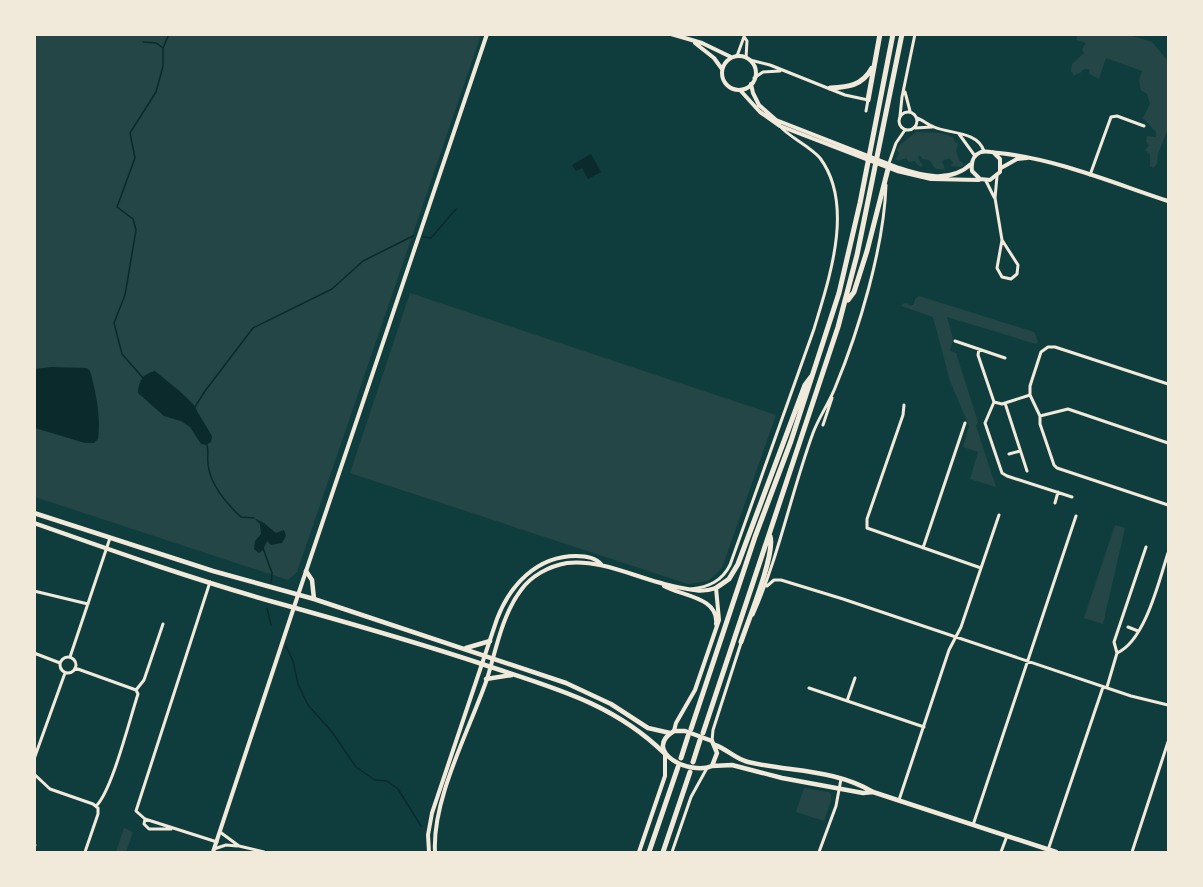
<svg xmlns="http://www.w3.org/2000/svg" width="1203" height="887" viewBox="0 0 1203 887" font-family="Roboto,sans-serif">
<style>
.green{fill:#244646}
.water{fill:#0a2a2b}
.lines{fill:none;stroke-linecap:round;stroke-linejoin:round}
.stream{stroke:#0a2a2b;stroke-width:1.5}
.minor{stroke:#f1e9da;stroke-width:3}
.tertiary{stroke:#f1e9da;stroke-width:4}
.secondary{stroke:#f1e9da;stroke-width:4}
.primary{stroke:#f1e9da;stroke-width:4.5}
.motorway{stroke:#f1e9da;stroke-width:5}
</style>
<rect width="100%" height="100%" fill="#0f3d3e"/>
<path class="green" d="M35,35H481L297,572L288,580L35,497Z
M1077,35H1130L1152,42L1168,61V129L1158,154L1157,164L1153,168L1150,166V155L1145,150L1149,146L1146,141L1147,136L1156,137V132L1143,118L1150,104L1147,94L1141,90L1139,80L1142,71L1106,58L1099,79L1090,74L1089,69H1084L1080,73L1074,75L1071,71L1072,64L1084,53L1082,49L1086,43L1077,40Z
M916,132L940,133L953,137L954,141L958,144L956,151L959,160L964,164L962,167L951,166L953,162L949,158L942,161L945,169C932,171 935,166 929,160L923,159L919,155L918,159L923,165L920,167L914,161L909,162L906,158L898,161L896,159L899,154L897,150L901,144Z
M410,293L776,415L722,568L708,581L688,584L350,473Z
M919,296L1034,332L1038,342L1036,344L947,317L953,339L950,351L956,353L978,422L976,426L996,487L970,479L978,452L963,447L969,426L950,381L933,317L901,306L902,304L906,303L911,306L914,304L915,299Z
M1115,525L1125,528L1103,624L1084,618Z
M804,788L829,792L831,795V801L824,821L796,812Z
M124,828L133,832L126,852H116Z"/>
<path class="water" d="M591,154L601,172L588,179L582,168L576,171L572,165Z
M51,367L87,368L90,371C96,392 101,417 98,439L94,443H85L35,428V369Z
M155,371C168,382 181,391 192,403C196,407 197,412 200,416C204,423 208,429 212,436L211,442L206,445L201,444L190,427L181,421L164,416L138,393C139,380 143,374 155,371Z
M254,518L264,523L276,533L284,530L286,536L282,543L271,545L267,541L263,550L259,553L254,549L255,541L261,534L260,524Z"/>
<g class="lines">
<path class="stream" d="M143,42L156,43L163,48
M423,237L431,238L456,209
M144,379L122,354L114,323L125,295L136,230L133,219L117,207L135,158L130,133L156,92L163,66V48L169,34
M195,407L205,391L253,328L332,289L363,261L413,236
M207,445C209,451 207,457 208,464C210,485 226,503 241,517L254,518
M263,548L272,573L271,583
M267,608L271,625
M286,646L293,661L298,684L308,705L332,732L356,767L375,780L387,781L398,789L421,826"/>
<path class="minor" d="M745,38L747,41L746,58
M737,56L745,34
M750,60L770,65L845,95L868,100L866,111
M754,78L763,72L780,71
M905,92L910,111
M899 121a9 9 0 1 1 18 0a9 9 0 1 1-18 0Z
M900,116L902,97L915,34
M917,118C923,120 928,125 934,127C950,134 977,131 984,151
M915,128L932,127
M959,134L975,156
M888,166L896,143L905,130
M1090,175L1111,117L1117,116L1144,126
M997,176L995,198L1002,240L997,268L1002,277L1011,279L1017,274L1018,265L1002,240
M986,181L994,197
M955,341L1005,358
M979,349L978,355L994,402L1002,404L1030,395
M1168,384L1055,347H1048L1041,352L1030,386V395L1040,416V424L1054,465L1057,468L1168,505
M994,402L985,423L1002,473L1007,476L1072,497
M1005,403L1027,471
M904,405L903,415L867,519V528L981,568
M1040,416L1068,409L1168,443
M823,425L832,398
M1009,454L1020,451
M1055,503L1058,492
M923,548L965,423
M210,582L136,811L145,819L217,842
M767,586L774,580H781L843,599L1131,696L1168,705
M691,589C709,587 722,581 730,565L814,329C829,279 855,205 820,158C809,145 787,136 780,126
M34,591L88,604
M753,615C779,556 791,493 813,433C819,417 829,403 835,388C859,330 884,247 886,185
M1128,627L1138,631
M34,653L60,663
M1117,653C1145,641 1159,581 1168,553
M60 665a8 8 0 1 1 16 0a8 8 0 1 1-16 0Z
M70,657L110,538
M75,668L136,690
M1107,687L1117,653L1114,642L1146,547
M809,688L924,727
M136,690L144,680L163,624
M847,701L855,678
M712,741L713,730L741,643
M34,759L65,673
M34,774L50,789L93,804L98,808V814L85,852
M899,800L949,650L961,627L999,515
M96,806C112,791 130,718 138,694L136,690
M145,819L144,824L149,829H171
M973,825L1076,516
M220,832L239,846L264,852
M34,845H35
M214,849L226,845L237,846
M1048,850L1103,687
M672,852L691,797L707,768
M819,852L836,806L841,779
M1001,852L1007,836
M1132,852L1168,742"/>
<path class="tertiary" d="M298,595L487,34"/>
<path class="secondary" d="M671,34L702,43L731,57
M695,43L714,58L722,69
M722 73a17 17 0 1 1 34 0a17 17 0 1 1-34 0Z
M751,84L753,93L759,105L776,120L899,168C922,176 951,183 971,164
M740,90L760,112L780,126L897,171L931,179L979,180
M993,152L1000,159V172L990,180L980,179L972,171C971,163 973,155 981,152C987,150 993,153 999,153C1057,159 1113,183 1168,201
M1001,168L1017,159L1027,158
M664,586C682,596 719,597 716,624
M213,852L298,595
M429,852L428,835L432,813L497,619C510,585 537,556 576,556C585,556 595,557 601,564
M435,852C432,799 469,731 487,679C496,650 502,615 521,590C531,576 549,566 567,563C604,559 640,580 677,587C692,590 701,593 716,588L719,620L695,690L676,723L674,731
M639,852L665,776V754"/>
<path class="primary" d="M34,513L213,571L314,599L566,683L611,704L648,728L670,733
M34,523C116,552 198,581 281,604C349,623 416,642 482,664C550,687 612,702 664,753
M306,571L312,580L314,599
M466,648L490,641
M486,679L512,675
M674,731H685L712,741L717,753L712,766C690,776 641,751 674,731Z
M715,745C727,749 735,759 748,762C790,772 835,769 873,792L1056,852
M712,766L732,765L782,778L863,793L873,792"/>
<path class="motorway" d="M830,88C848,87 862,86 872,68
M868,100L880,34
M848,300L854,292L867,251L888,169
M716,588L729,579L738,564L805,385L811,377
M741,642C748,621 776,553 770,536
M691,729L755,537L791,441L839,293L860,203L893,34
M703,733L838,327L857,255L902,34
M681,758L688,736
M693,762L700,740
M649,852L678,767
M663,852L690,772"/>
</g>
<rect width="1203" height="887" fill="none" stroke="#f1e9da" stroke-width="72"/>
</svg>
